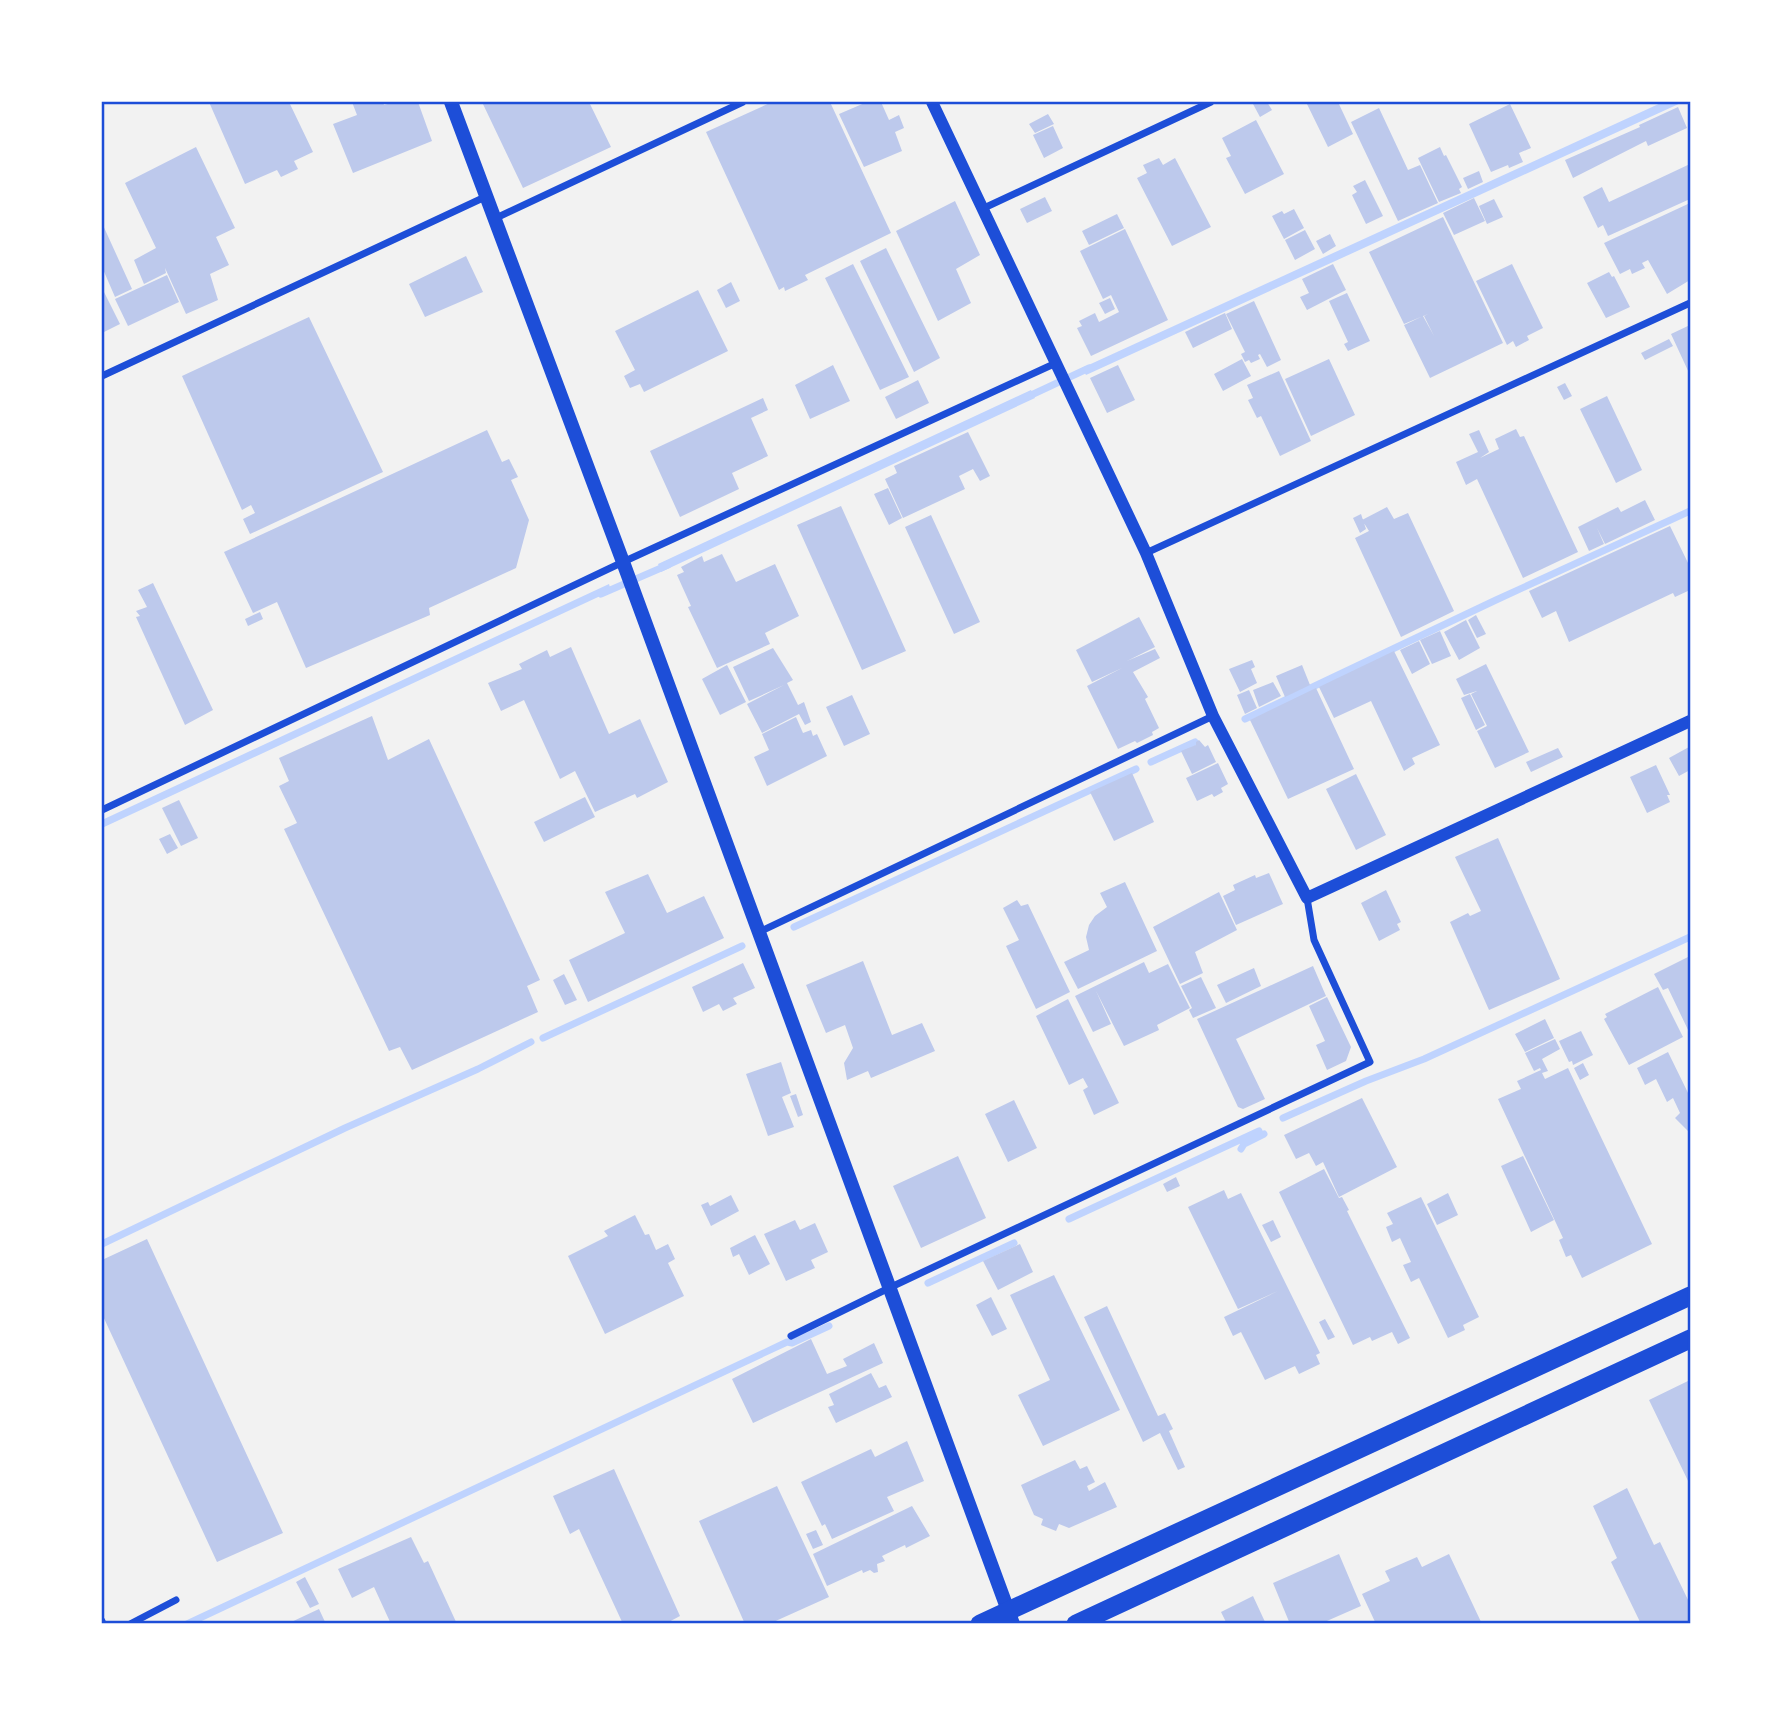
<svg xmlns="http://www.w3.org/2000/svg" width="1792" height="1725" viewBox="0 0 1792 1725" font-family="Jost,sans-serif">
<style>
.water{fill:#bfd3fe}
.lines{fill:none;stroke-linecap:round;stroke-linejoin:round}
.stream{stroke:#bfd3fe;stroke-width:7}
.building{fill:#bdc9ec}
.minor{stroke:#1d4ed8;stroke-width:7}
.tertiary{stroke:#1d4ed8;stroke-width:12}
.secondary{stroke:#1d4ed8;stroke-width:14}
.trunk{stroke:#1d4ed8;stroke-width:19}
.neatline{fill:none;stroke:#1d4ed8;stroke-width:2.5}
</style>
<rect width="100%" height="100%" fill="#f2f2f2"/>
<path class="water" d="M1663,102H1683L1086,375L1082,368Z
M1031,390L1035,398L661,572L658,564Z
M609,584L611,591L102,828V820Z"/>
<g class="lines">
<path class="stream" d="M1027,397L1089,368
M601,594L668,565
M1245,719L1496,600L1690,511
M1151,762L1195,742
M794,927L1136,769
M543,1038L742,946
M1283,1118L1366,1081L1424,1059L1690,937
M1241,1149L1244,1144L1264,1134
M1069,1219L1259,1131
M102,1244L345,1128L478,1069L531,1042
M928,1283L1014,1243
M187,1624L787,1342L792,1343L829,1326"/>
</g>
<path class="building" d="M209,102H289L313,152L294,161L298,169L281,177L277,170L245,184Z
M352,102H383L384,105L395,102H418L432,141L353,173L333,124L357,115Z
M482,102H589L611,147L523,188Z
M772,102H830L891,233L805,275L808,280L785,291L784,287L779,290L706,132Z
M867,102H881L889,120L899,115L904,128L895,132L902,151L864,167L839,114Z
M1258,102H1267L1272,110L1260,117L1253,104Z
M1306,102H1338L1353,134L1328,147Z
M1510,104L1531,148L1519,153L1523,162L1509,168L1508,165L1491,172L1469,124Z
M1678,107L1687,128L1648,146L1646,141L1573,178L1565,160L1640,127L1639,125Z
M1379,108L1408,170L1420,165L1438,203L1398,221L1351,122Z
M1048,114L1054,124L1035,133L1029,124Z
M1256,120L1284,174L1245,194L1226,158L1231,156L1222,138Z
M1053,126L1063,148L1044,158L1033,135Z
M196,147L235,228L216,237L229,265L210,274L218,300L186,314L165,268L166,273L144,284L134,260L156,248L125,183Z
M1440,147L1444,156L1446,155L1462,187L1459,189L1461,193L1439,202L1418,158Z
M1159,158L1163,165L1175,158L1211,227L1172,246L1137,178L1147,173L1143,165Z
M1690,164V199L1608,236L1603,225L1598,228L1583,197L1602,187L1609,202Z
M1479,171L1483,182L1468,189L1463,178Z
M1365,180L1383,216L1366,224L1352,195L1357,192L1353,186Z
M1045,197L1052,211L1027,223L1020,209Z
M1474,198L1485,221L1454,235L1443,213Z
M1494,199L1503,217L1487,224L1479,206Z
M955,201L980,255L956,269L971,303L938,321L896,231Z
M1690,203V280L1667,294L1648,260L1642,263L1645,268L1632,274L1630,269L1620,274L1604,243Z
M1294,209L1304,228L1284,239L1272,216L1282,211L1284,214Z
M1117,214L1124,228L1089,245L1082,231Z
M1443,217L1503,343L1430,378L1404,325L1423,316L1434,336L1424,316L1428,314L1404,324L1369,252Z
M102,223L132,289L115,297L102,267Z
M1125,229L1168,320L1091,356L1077,328L1082,326L1079,321L1095,313L1099,322L1119,312L1111,295L1103,299L1080,251Z
M1305,230L1315,249L1295,260L1285,240Z
M1330,234L1336,246L1323,254L1316,241Z
M886,248L940,358L914,372L860,261Z
M466,256L483,292L425,317L409,284Z
M853,264L909,377L880,390L825,278Z
M1333,264L1346,290L1307,310L1300,297L1309,293L1302,279Z
M1512,264L1543,328L1527,336L1529,340L1516,347L1513,341L1507,345L1476,281Z
M1609,272L1612,277L1614,276L1630,307L1606,318L1587,283Z
M167,275L179,302L128,326L115,299Z
M731,282L740,301L726,308L717,290Z
M102,288L120,324L102,333Z
M698,290L728,351L644,392L640,384L630,388L624,376L635,370L615,331Z
M1347,293L1370,341L1348,351L1344,344L1348,342L1329,301Z
M1110,298L1115,309L1105,314L1099,303Z
M1254,301L1281,360L1267,367L1260,354L1258,355L1260,359L1251,363L1249,360L1245,362L1241,354L1245,352L1226,314Z
M1225,313L1232,329L1193,348L1185,332Z
M309,317L383,472L250,534L243,519L255,513L251,505L242,510L182,376Z
M1690,325V375L1671,334Z
M1669,339L1673,346L1645,360L1641,353Z
M1242,359L1251,376L1223,391L1214,374Z
M1329,359L1355,415L1311,436L1285,379Z
M833,365L850,401L810,419L795,385Z
M1118,365L1135,400L1107,413L1090,378Z
M1279,371L1311,441L1280,456L1261,416L1257,418L1248,400L1253,398L1247,385Z
M918,380L929,403L896,419L885,397Z
M1565,383L1572,396L1564,400L1557,387Z
M1607,396L1642,470L1616,483L1580,409Z
M763,398L768,410L751,418L768,456L732,473L739,489L680,517L650,451Z
M1516,429L1520,437L1524,436L1578,552L1523,578L1477,479L1466,485L1456,462L1478,452L1469,434L1479,430L1489,452L1480,458L1499,449L1495,439Z
M487,430L502,462L509,459L518,477L511,480L529,520L516,568L429,608L430,615L306,668L277,602L253,613L224,552Z
M968,432L990,476L980,481L973,469L959,476L965,489L903,518L885,479L897,473L894,466Z
M888,488L902,518L889,525L874,494Z
M1645,500L1655,520L1605,544L1597,528L1604,544L1589,551L1578,527L1618,507L1621,512Z
M841,506L906,651L862,670L797,525Z
M1387,507L1394,519L1408,513L1454,611L1401,637L1355,538L1369,531L1362,520Z
M1361,514L1366,529L1360,533L1353,518Z
M931,515L980,622L954,634L905,527Z
M1670,526L1689,565L1690,564V590L1675,597L1673,593L1569,642L1556,611L1542,618L1529,591Z
M722,554L736,582L775,564L799,616L765,633L770,644L717,668L688,607L691,606L677,575L684,572L681,567L702,556L704,562Z
M153,583L213,710L185,725L136,617L140,616L136,611L147,607L138,590Z
M260,612L263,619L248,626L245,619Z
M1476,615L1486,634L1477,638L1468,620Z
M1139,617L1155,647L1127,661L1155,649L1160,658L1133,672L1148,697L1145,699L1159,728L1152,732L1153,735L1137,743L1135,741L1118,749L1087,686L1122,668L1092,682L1076,650Z
M1466,620L1480,648L1459,660L1444,632Z
M1440,631L1451,656L1432,664L1420,640Z
M1419,641L1430,664L1412,674L1400,650Z
M571,647L609,734L640,719L668,782L637,798L635,794L595,812L575,771L560,779L524,700L501,711L488,683L522,669L519,664L547,650L550,657Z
M773,648L793,680L787,683L798,705L804,702L811,722L805,725L799,714L762,733L747,704L784,685L749,701L733,667Z
M1394,651L1440,745L1412,758L1415,764L1404,771L1371,701L1334,718L1319,687Z
M1252,660L1255,667L1251,669L1257,683L1240,692L1229,669Z
M1486,664L1529,752L1495,768L1477,731L1487,726L1471,694L1477,691L1464,695L1456,679Z
M727,665L746,702L720,715L702,679Z
M1302,665L1310,685L1285,697L1276,676Z
M1273,682L1281,696L1259,707L1253,690Z
M1316,688L1354,769L1288,799L1250,720Z
M1249,690L1257,708L1245,714L1237,695Z
M1470,694L1485,725L1476,730L1461,698Z
M852,695L870,734L844,746L826,707Z
M372,716L388,760L429,739L540,980L527,986L538,1012L412,1070L400,1047L389,1051L284,829L297,823L279,786L289,781L279,758Z
M796,717L803,733L811,730L813,736L817,734L827,756L767,786L754,757L769,750L762,734Z
M1199,740L1205,747L1208,745L1216,762L1192,774L1181,751L1196,745V742Z
M1689,747L1690,770L1679,776L1669,758Z
M1558,748L1563,757L1531,772L1526,762Z
M1218,763L1228,784L1221,788L1223,792L1214,797L1212,794L1197,801L1186,778Z
M1656,765L1670,795H1667L1670,802L1647,813L1630,777Z
M1132,773L1154,822L1114,841L1090,792Z
M1356,774L1386,835L1356,850L1326,789Z
M585,797L595,817L544,842L534,822Z
M179,800L198,838L181,846L162,808Z
M170,834L178,848L167,854L159,839Z
M1498,838L1560,979L1489,1010L1450,922L1468,913L1470,916L1481,911L1455,857Z
M1269,873L1283,904L1236,925L1223,896L1235,890L1233,885L1255,875L1256,878Z
M648,874L667,913L704,896L724,938L588,1002L569,960L625,933L605,892Z
M1125,882L1157,951L1078,989L1064,962L1089,950L1086,937L1089,925L1095,916L1107,907L1100,893Z
M1386,890L1401,922L1397,924L1400,930L1379,941L1361,903Z
M1219,892L1237,930L1195,952L1203,973L1180,984L1153,927Z
M1017,900L1021,906L1028,904L1070,992L1036,1009L1006,946L1019,940L1003,908Z
M1690,956V1034L1668,988L1663,990L1654,974Z
M863,961L892,1035L922,1023L935,1051L871,1078L868,1071L847,1080L844,1063L853,1048L845,1025L826,1033L806,985Z
M1144,962L1149,973L1168,964L1190,1008L1157,1025L1159,1030L1124,1046L1096,991L1111,1024L1093,1032L1075,996Z
M743,963L755,988L733,998L737,1004L723,1011L719,1004L703,1012L692,987Z
M1313,966L1326,996L1236,1039L1265,1099L1243,1109L1238,1107L1197,1019Z
M1254,968L1261,986L1226,1003L1217,985Z
M564,974L577,1000L565,1005L553,980Z
M1201,977L1216,1008L1193,1018L1189,1010L1192,1008L1181,986Z
M1658,987L1683,1037L1629,1065L1604,1019L1607,1017L1605,1014Z
M1327,997L1351,1047L1346,1061L1327,1070L1316,1045L1325,1041L1309,1006Z
M1068,999L1119,1103L1094,1115L1083,1090L1088,1087L1083,1078L1069,1085L1036,1016Z
M1545,1019L1554,1038L1525,1052L1515,1034Z
M1581,1031L1593,1055L1573,1065L1572,1061L1569,1062L1559,1041Z
M1555,1039L1560,1049L1542,1059L1548,1071L1542,1073L1545,1079L1568,1068L1652,1244L1582,1278L1571,1255L1566,1257L1559,1240L1563,1238L1498,1099L1521,1089L1517,1081L1541,1070L1540,1068L1534,1071L1525,1053Z
M1668,1052L1690,1097V1133L1675,1118L1680,1113L1673,1098L1667,1102L1656,1079L1645,1085L1637,1068Z
M781,1062L791,1093L782,1097L794,1127L768,1136L746,1074Z
M1583,1063L1589,1075L1580,1080L1574,1068Z
M796,1094L803,1115L798,1117L790,1096Z
M1362,1098L1397,1167L1339,1197L1323,1162L1316,1166L1309,1153L1296,1159L1284,1135Z
M1014,1100L1037,1148L1008,1162L985,1114Z
M958,1156L986,1218L921,1248L893,1186Z
M1523,1156L1554,1220L1531,1232L1501,1166Z
M1324,1169L1339,1198L1342,1197L1349,1210L1347,1211L1410,1338L1398,1344L1392,1332L1372,1341L1370,1337L1353,1345L1279,1192Z
M1176,1177L1180,1186L1167,1192L1163,1184Z
M1224,1190L1228,1199L1241,1193L1320,1353L1316,1355L1320,1364L1299,1374L1295,1366L1265,1380L1241,1332L1233,1336L1224,1317L1278,1291L1238,1309L1188,1207Z
M1448,1193L1458,1215L1437,1225L1427,1204Z
M731,1195L739,1211L711,1226L701,1205L708,1202L710,1206Z
M1421,1197L1479,1317L1463,1325L1465,1330L1448,1338L1419,1278L1411,1282L1403,1265L1411,1262L1400,1238L1392,1242L1386,1227L1393,1224L1387,1213Z
M635,1215L645,1235L649,1234L656,1250L668,1244L675,1259L668,1263L684,1296L605,1334L568,1256L608,1236L604,1231Z
M795,1220L800,1230L815,1223L828,1252L811,1260L815,1268L786,1281L764,1234Z
M1273,1220L1281,1237L1271,1242L1262,1225Z
M755,1235L770,1264L749,1275L739,1254L733,1257L730,1248Z
M147,1239L283,1533L217,1562L102,1314V1260Z
M1020,1244L1033,1272L998,1290L983,1261Z
M1054,1275L1120,1410L1043,1446L1018,1395L1050,1380L1010,1295Z
M991,1297L1007,1329L992,1336L976,1305Z
M1107,1306L1158,1416L1165,1413L1173,1429L1169,1431L1185,1467L1178,1470L1160,1433L1143,1442L1084,1317Z
M1325,1319L1335,1337L1328,1340L1319,1322Z
M811,1339L827,1374L847,1366L843,1359L874,1343L883,1363L753,1423L732,1379Z
M871,1373L879,1388L886,1385L892,1397L836,1423L828,1407L834,1405L829,1394Z
M1690,1380V1485L1649,1400Z
M907,1441L924,1481L887,1497L894,1511L832,1539L825,1524L822,1526L801,1482L871,1449L875,1457Z
M1075,1460L1080,1469L1087,1466L1095,1482L1087,1486L1089,1491L1105,1482L1117,1507L1069,1528L1059,1524L1056,1531L1041,1525L1043,1519L1034,1515L1021,1485Z
M614,1469L680,1616L665,1624H623L579,1529L570,1534L553,1496Z
M777,1486L829,1597L769,1624H745L699,1521Z
M1627,1488L1654,1545L1660,1542L1690,1604V1624H1641L1611,1562L1617,1558L1593,1506Z
M912,1506L930,1536L906,1548L905,1545L882,1556L885,1561L877,1564L878,1572L874,1573L870,1570L863,1573L862,1570L827,1586L813,1554Z
M816,1530L823,1545L813,1549L806,1534Z
M411,1537L424,1563L428,1561L457,1624H391L374,1587L352,1598L338,1569Z
M1339,1554L1361,1606L1320,1624H1290L1273,1583Z
M1449,1554L1482,1624H1376L1362,1594L1390,1581L1385,1571L1417,1557L1422,1567Z
M305,1577L319,1604L310,1608L296,1582Z
M1253,1596L1266,1624H1227L1221,1612Z
M319,1609L326,1624H287Z"/>
<g class="lines">
<path class="minor" d="M984,208L1211,102
M494,219L743,102
M102,376L485,197
M1146,553L1690,303
M102,810L623,562L1056,363
M759,932L1213,716
M791,1336L889,1288L1370,1062L1314,940L1307,898
M102,1621L103,1624
M130,1624L176,1600"/>
<path class="tertiary" d="M932,102L1146,553L1213,716L1307,898L1690,721"/>
<path class="secondary" d="M451,102L623,562L1013,1624"/>
<path class="trunk" d="M980,1624L1690,1296
M1076,1624L1690,1339"/>
</g>
<rect width="1792" height="1725" fill="none" stroke="#ffffff" stroke-width="206"/>
<rect x="103" y="103" width="1586" height="1519" class="neatline"/>
</svg>
